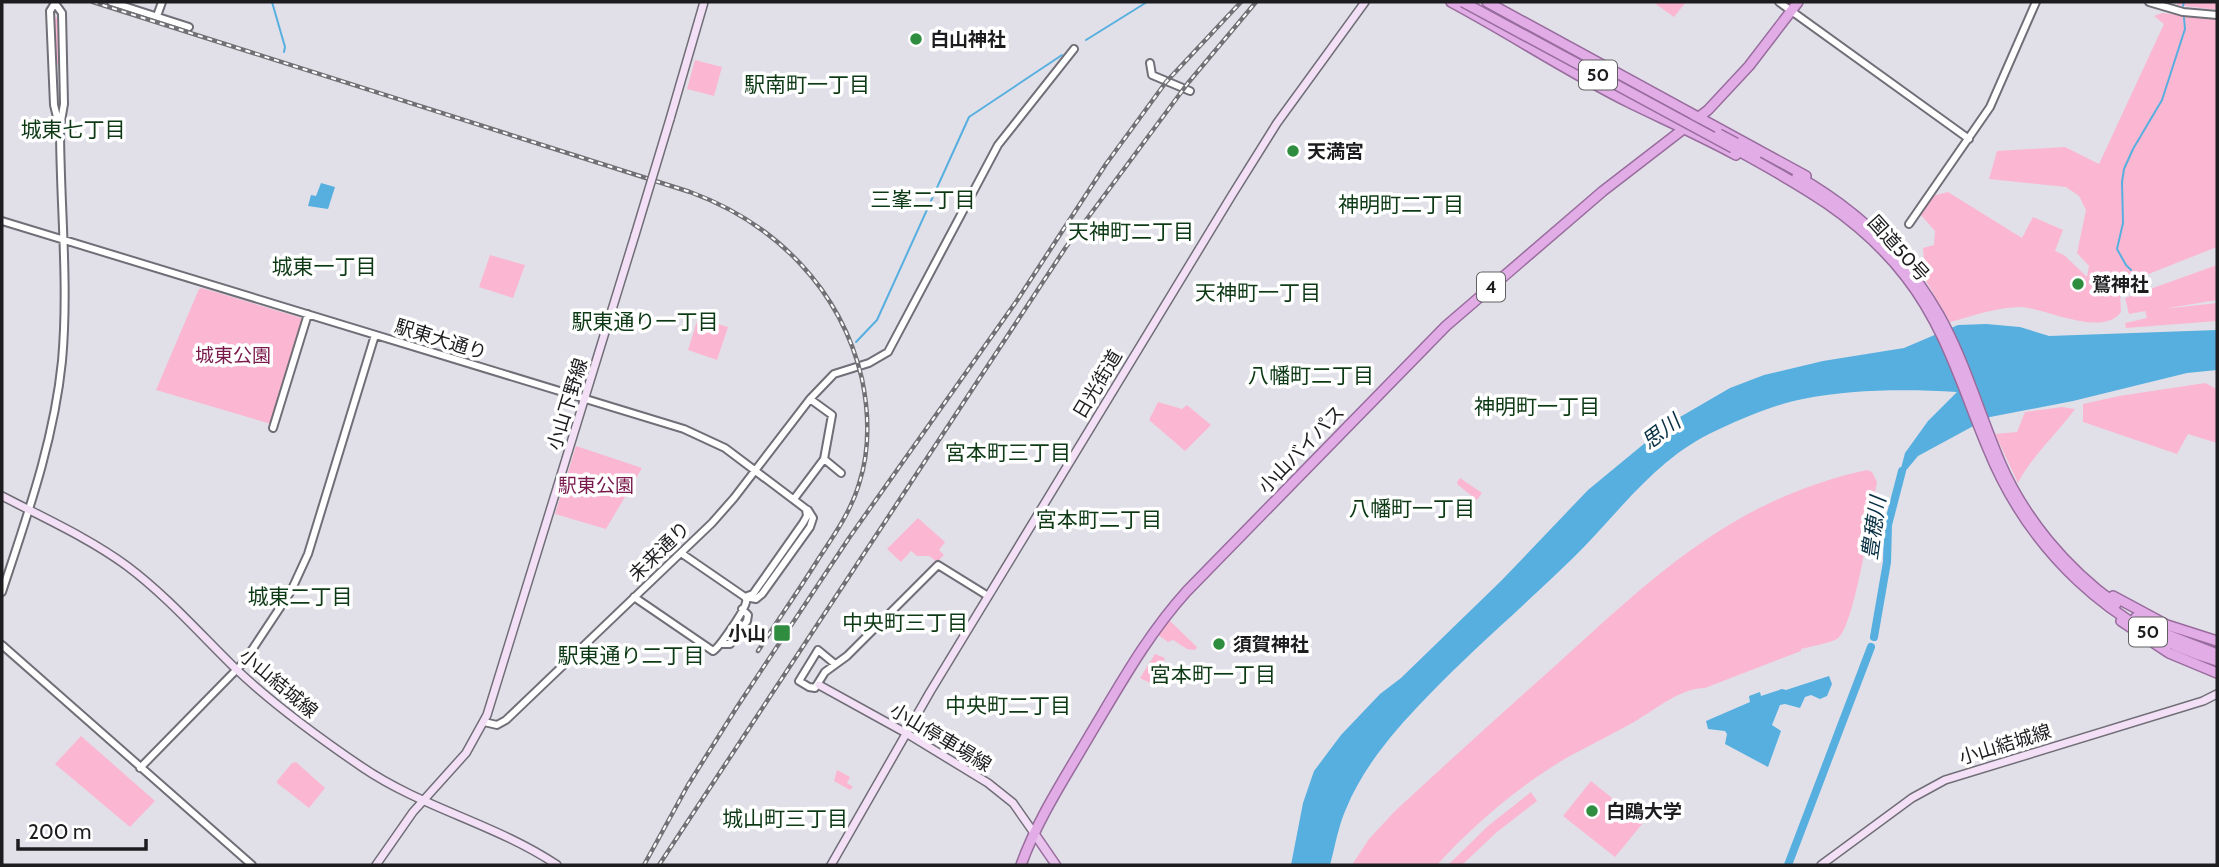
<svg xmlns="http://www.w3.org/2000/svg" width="2219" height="867" viewBox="0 0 2219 867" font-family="Cabin,'Noto Sans JP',sans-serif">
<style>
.green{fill:#fbb7d2}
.water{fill:#57afdf}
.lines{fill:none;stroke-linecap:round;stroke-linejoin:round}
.stream{stroke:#57afdf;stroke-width:2}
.river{stroke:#57afdf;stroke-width:8}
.tertiary-casing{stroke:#706e77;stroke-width:10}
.secondary-casing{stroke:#706e77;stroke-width:10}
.primary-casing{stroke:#986d9d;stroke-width:11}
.trunk-casing{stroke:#986d9d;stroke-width:12}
.tertiary{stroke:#fff;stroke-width:6}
.secondary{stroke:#f4e0f6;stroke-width:7}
.primary{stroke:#e9c1ed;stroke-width:8}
.trunk{stroke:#e2ace7;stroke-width:9}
.rail-casing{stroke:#707075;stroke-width:4.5}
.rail{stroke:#fff;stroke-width:2;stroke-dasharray:5;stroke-linecap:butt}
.secondary-bridge-casing{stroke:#706e77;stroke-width:10;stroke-linecap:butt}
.trunk-bridge-casing{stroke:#986d9d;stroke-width:12;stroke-linecap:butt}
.secondary-bridge{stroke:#f4e0f6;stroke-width:7}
.trunk-bridge{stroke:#e2ace7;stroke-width:9}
.poi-dot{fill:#2f8d3f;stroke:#fff;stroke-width:2.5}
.labels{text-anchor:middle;stroke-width:7;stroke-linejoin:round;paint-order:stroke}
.shield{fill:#fff;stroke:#616163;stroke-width:2}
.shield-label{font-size:18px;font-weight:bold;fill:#1d1d20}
.poi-label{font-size:19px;font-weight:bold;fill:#1d1d20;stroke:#fff;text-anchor:start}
.street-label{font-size:19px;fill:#1d1d20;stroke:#fff}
.park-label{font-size:19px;fill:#7a194c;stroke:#fff}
.neighbourhood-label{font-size:21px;fill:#0d3a15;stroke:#fff}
.water-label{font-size:21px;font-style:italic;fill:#093145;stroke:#fff}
</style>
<rect width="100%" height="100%" fill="#e1e0e9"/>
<path class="green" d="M1653,2H1686L1674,17Z
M2178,2H2217V10L2177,5Z
M2162,13L2217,19V247L2123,284L2120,289L2121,312C2102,338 2046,308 2021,307C1997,307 1973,316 1950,322L1923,276L1925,271L1923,248L1934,245L1935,231L1920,214L1932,196L1948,192L2022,238L2033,217L2063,230L2055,251L2064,255L2087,277L2089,266L2077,253L2086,210L2079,196L2066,187L1989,179L1997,151L2065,147L2099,164L2164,24L2154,16Z
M56,17L59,19L60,69L54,58L53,20Z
M695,60L722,67L714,96L687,89Z
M490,255L525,265L513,298L479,287Z
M2217,265V300L2163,309L2217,303V321L2126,328L2125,323L2147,318L2145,311L2129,314L2125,298Z
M202,288L301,318L302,321L271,424L156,390L199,289Z
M698,318L728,327L717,360L688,350Z
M2205,383L2217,389V443L2188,434L2177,454L2083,422V404L2119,396Z
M1158,402L1182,409L1187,405L1211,425L1185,451L1149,420Z
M2062,407L2075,409C2058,432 2029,460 2018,483L1995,434L2017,432L2025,412Z
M576,446L642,468L606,529L555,514Z
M1867,470L1872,472L1877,482C1872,506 1855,628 1837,639C1827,644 1812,646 1801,649V651L1705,688C1680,688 1655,710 1634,722C1613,734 1590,745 1568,757C1519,786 1475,823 1437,865H1352L1369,839L1395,811C1448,762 1502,713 1556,665C1654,576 1733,499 1867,470Z
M1460,478L1482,493L1477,500L1458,485L1457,482Z
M918,518L945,542L939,550L944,555L937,562L929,556H917L911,551L901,562L887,549Z
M1169,620L1197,647L1195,650L1187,649L1173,640L1168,642L1158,635Z
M1155,654L1165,658L1152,684L1140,678Z
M81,736L155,801L130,827L55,764Z
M296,762L325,788L309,808L277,783V781L292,763Z
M837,770L850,777L847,783L853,787L850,790L834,781Z
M1591,781L1643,823L1615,857L1563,816Z
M1531,792L1537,801L1497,832L1462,865H1448L1488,826Z"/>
<path class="water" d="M321,183L335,187L328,209L308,206L311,195L316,196Z
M1986,324L2020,327L2049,336L2217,330V370L2187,373L2073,401L1990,417L1918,456L1898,480L1905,453L1928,421L1957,392C1909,389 1850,389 1803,399C1772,405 1738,420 1709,434C1653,462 1616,516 1572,559C1524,606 1473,649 1426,698C1395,730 1363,767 1346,809C1338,827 1335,847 1330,865H1291L1303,803L1314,771L1341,735L1380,694L1401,678L1502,580L1588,490L1668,424L1730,388L1764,375L1823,361L1904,348L1958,325Z
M1829,676L1832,684L1827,696L1820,699L1811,695L1805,697L1800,708L1785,704L1780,705L1772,725L1781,731L1768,767L1725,744L1727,734L1725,731L1708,729L1706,721L1750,702L1749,696L1760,692L1761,696L1782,689L1786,690Z"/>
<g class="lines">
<path class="stream" d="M272,2L285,47L284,52
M2183,6L2184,2
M1086,40L1147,2
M2131,270L2126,265L2117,249L2123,223L2122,182L2124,169L2133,149L2162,100L2185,29L2184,18
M856,342L877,320L969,117L1062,55"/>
<path class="river" d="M1874,637L1887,562L1888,525L1902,471
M1788,865L1871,647"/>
<g class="tertiary-casing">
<path id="tertiary" d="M111,2L189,27
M1779,2L1969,139
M2149,2L2183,12L2217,15
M55,3L50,11L54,105L59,125
M157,16L162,2
M1150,63L1152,75L1190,91
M2,221L684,429L725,448L806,509L807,516L803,523L753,594L745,597
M1909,224L1990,107L2036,2
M273,428L308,314
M824,459L841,473
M794,499L824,459L832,415L810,399
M681,553L745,597L756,599L762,594L810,527L813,518L808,510
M2,592C27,516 54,441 62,361C69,283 60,205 60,127L64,104L62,13L54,2
M634,597L713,651C719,648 745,610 746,602C747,600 746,599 745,597
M722,644H730L747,621L748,615L742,609
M2,645L252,865
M835,664L818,650L799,681L809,687L815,688L825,672L847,656L938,565L988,596
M484,722L497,725L506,720L712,523L734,498L810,399L834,374L869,363L888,352L998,145L1074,49
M140,768L244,662L291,591L308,554L375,335"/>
</g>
<g class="secondary-casing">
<path id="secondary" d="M670,119L704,2
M2,496C44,518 89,538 127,566C167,596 200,634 236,669C274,705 318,737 362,767C422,808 496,824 557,865
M819,685L906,733L988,783L1013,803L1034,833
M376,865L413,812L466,753L487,715L635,235
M831,865L930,692L1232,195L1277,123L1365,2
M1821,865L1912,798L1945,780L2203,701L2217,694"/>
</g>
<g class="primary-casing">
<path id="primary" d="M1034,833L1056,865"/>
</g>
<g class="trunk-casing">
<path id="trunk" d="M1451,2C1511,34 1568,72 1630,103C1665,120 1701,136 1736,155
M1487,2L1806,176
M1736,143L1757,154
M1733,148C1797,183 1860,217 1906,277C1946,328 1963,390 1988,449C2029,550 2111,629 2217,661
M1797,176C1857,210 1905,255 1939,315C1965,361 1979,413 2000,462C2024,518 2066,568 2116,604
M2113,596L2167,625L2217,641
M2136,617L2163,633L2217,654
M2121,621L2169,653L2217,673
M1021,865C1038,818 1066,776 1091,733C1121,683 1148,634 1187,591L1446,326L1603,191L1708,110L1749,66L1798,2"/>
</g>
<use href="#tertiary" class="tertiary"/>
<use href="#secondary" class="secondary"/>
<use href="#primary" class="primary"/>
<use href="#trunk" class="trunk"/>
<g class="rail-casing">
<path id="rail" d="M93,2L690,192C775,223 841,289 862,379C869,413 870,450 859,484C851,511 835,534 819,558C799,590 778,620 758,651
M644,865L688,785L737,707L849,538L1018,299L1106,164L1166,82L1241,2
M659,865L1066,247L1188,83L1256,2"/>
</g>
<use href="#rail" class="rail"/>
<g class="secondary-bridge-casing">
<path id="secondary-bridge" d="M635,235L670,119"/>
</g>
<g class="trunk-bridge-casing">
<path id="trunk-bridge" d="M1463,2L1733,148
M1719,134L1736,143"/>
</g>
<use href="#secondary-bridge" class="secondary-bridge"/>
<use href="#trunk-bridge" class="trunk-bridge"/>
</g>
<g class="poi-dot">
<circle cx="916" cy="39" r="7"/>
<circle cx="1293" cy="151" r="7"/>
<circle cx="2078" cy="284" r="7"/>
<rect x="773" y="624" width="18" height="18" rx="3.5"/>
<circle cx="1219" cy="644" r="7"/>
<circle cx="1592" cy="811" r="7"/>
</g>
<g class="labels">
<g class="shield">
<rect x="1579" y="60.5" width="38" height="29" rx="5"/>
<rect x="1477" y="272.5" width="28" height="29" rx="5"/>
<rect x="2129" y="617.5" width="38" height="29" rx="5"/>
</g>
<g class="shield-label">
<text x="1598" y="81">50</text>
<text x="1491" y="293">4</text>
<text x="2148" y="638">50</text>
</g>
<g class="poi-label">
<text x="930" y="46">白山神社</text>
<text x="1307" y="158">天満宮</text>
<text x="2092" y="291">鷲神社</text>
<text x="766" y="640" text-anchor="end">小山</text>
<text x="1233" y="651">須賀神社</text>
<text x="1606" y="818">白鴎大学</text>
</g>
<g class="street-label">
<text transform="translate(1899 248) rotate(48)" y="7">国道50号</text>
<text transform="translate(441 339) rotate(17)" y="7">駅東大通り</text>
<text transform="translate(1097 384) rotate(-59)" y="7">日光街道</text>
<text transform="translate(567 404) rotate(-73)" y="7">小山下野線</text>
<text transform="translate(1301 449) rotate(-46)" y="7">小山バイパス</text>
<text transform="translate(659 551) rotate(-44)" y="7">未来通り</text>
<text transform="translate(279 683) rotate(40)" y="7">小山結城線</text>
<text transform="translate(941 737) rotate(31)" y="7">小山停車場線</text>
<text transform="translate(2005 744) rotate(-17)" y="7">小山結城線</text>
</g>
<g class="park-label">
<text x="233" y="362">城東公園</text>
<text x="596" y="492">駅東公園</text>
</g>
<g class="neighbourhood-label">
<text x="807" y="92">駅南町一丁目</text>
<text x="73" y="137">城東七丁目</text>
<text x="923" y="207">三峯二丁目</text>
<text x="1401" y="212">神明町二丁目</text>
<text x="1131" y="239">天神町二丁目</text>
<text x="324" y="274">城東一丁目</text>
<text x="1258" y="300">天神町一丁目</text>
<text x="645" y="329">駅東通り一丁目</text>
<text x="1311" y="383">八幡町二丁目</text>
<text x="1537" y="414">神明町一丁目</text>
<text x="1008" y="460">宮本町三丁目</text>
<text x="1412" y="516">八幡町一丁目</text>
<text x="1099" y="527">宮本町二丁目</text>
<text x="300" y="604">城東二丁目</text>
<text x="905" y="630">中央町三丁目</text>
<text x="631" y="663">駅東通り二丁目</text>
<text x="1213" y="682">宮本町一丁目</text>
<text x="1008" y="713">中央町二丁目</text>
<text x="785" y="826">城山町三丁目</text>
</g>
<g class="water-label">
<text transform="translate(1661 432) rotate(-37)" y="7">思川</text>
<text transform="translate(1874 528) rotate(-82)" y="7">豊穂川</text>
</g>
</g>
<rect width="2219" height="867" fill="none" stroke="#1d1d20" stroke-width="7"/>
<path d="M18 839v10h128v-10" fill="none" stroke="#1d1d20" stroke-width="3.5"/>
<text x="28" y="839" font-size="21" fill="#1d1d20" stroke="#ffffff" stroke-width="5" paint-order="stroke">200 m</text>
</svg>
